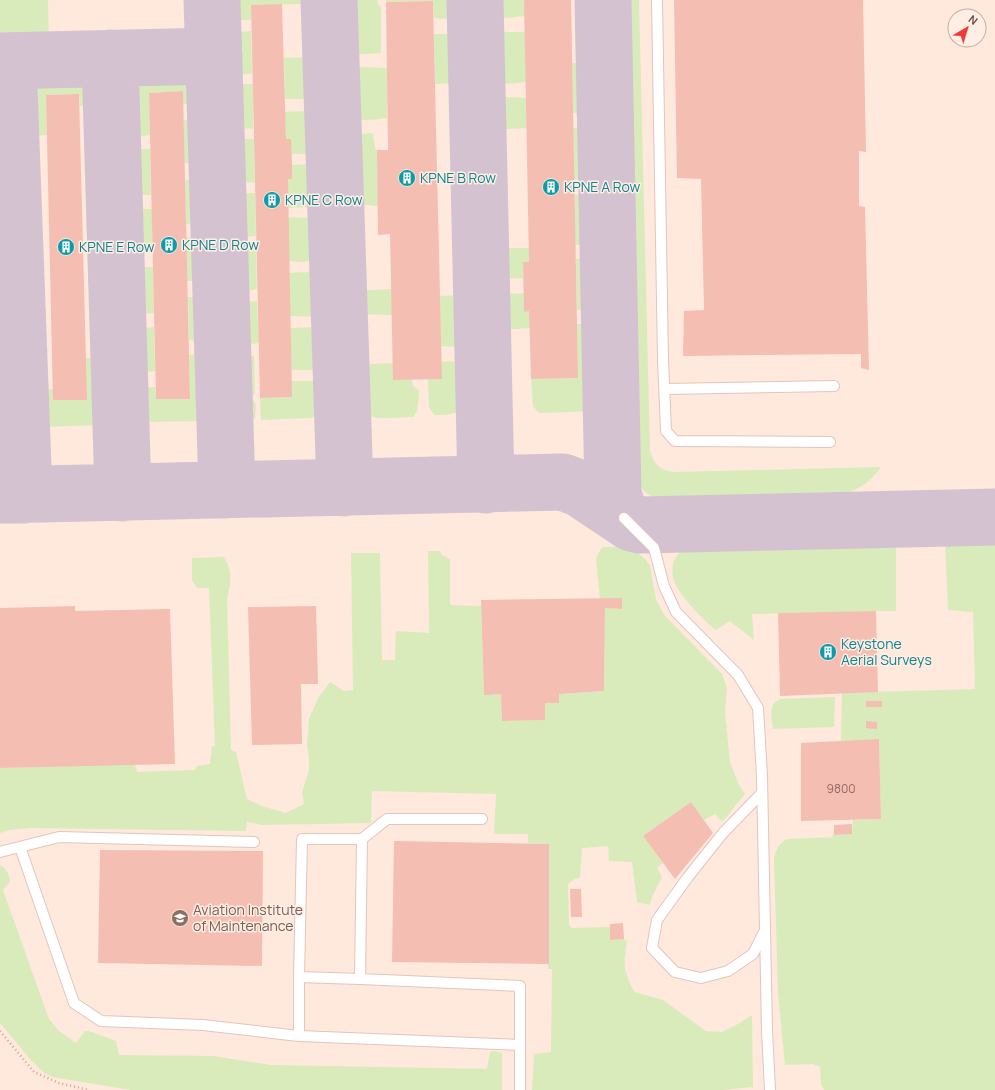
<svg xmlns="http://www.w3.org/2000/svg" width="995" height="1090" viewBox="0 0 995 1090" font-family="Manrope,sans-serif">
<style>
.green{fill:#d9ebbb}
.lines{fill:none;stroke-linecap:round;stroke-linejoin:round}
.taxiway{stroke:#d4c2d1;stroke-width:57}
.building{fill:#f5beb2}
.lane-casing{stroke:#e3c5bb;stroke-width:12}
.path{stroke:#d9a296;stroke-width:2.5;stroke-dasharray:1 3;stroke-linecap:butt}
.lane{stroke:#fff;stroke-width:10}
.labels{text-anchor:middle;stroke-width:3;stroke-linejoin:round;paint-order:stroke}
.number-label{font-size:12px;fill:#946860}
.culture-label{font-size:14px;fill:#0d838f;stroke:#ffeee4;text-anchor:start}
.education-label{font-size:14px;fill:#785e54;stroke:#ffeee4;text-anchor:start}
</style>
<rect width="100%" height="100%" fill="#fee9dc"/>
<path class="green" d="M0,0H48L49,46L0,48Z
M229,0H316L311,3L303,4L251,5V20H239L231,18Z
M343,0H377L378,4L381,7V53C373,53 364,55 356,54C337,51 343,14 343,0Z
M386,0H462C461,3 462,8 461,10C457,21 442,19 434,18L433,1L386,2Z
M488,0H524L525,16C509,18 488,23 488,0Z
M619,0H639L650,451C655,466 660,470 675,472L881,467C873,479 863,487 849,492L658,497L651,496L645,492L630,474L627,416Z
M251,31L252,74C246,74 239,76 233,73C225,69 227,44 228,36L237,32Z
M499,32H525L526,82C514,83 493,88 488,74V43L493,35Z
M434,34H452L457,36L460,39L463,44L464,74L459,81L454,83L435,84Z
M311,57C323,63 319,82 319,94L312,99H285L284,58Z
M572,63C578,63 588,63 593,68C598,74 596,101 594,109C587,113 581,114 573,113Z
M360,67L387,68V118C377,119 359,123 350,116C343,112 342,82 347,74C350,70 355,69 360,67Z
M188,68C206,73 206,83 205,99L199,104H183V91L149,93L150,135C141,137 132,138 128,129C127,117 125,103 126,91C130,62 167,68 188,68Z
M75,69C80,70 86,70 91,73C105,81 106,96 95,107L80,106L79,94L46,95L47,135C42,135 30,137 26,132C22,127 22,96 24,89C25,85 29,79 32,76C44,68 61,70 75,69Z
M238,84H253V129C249,128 242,129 238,128C229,124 226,97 230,90C232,87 235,86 238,84Z
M511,97L526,98L527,128L490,130V107L499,98Z
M309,111L317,115L319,118L321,148C311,154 302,154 291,154L286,139L285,112Z
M184,120C188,120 193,119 197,120C210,123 206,146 206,156L199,163H184Z
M573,128H586L596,136C597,147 602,177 587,180C583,181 578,180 574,179Z
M369,133L373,134L375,149L377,150L378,206C370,206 365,204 357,204L358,214L355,216L348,214L346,139L350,136Z
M241,139H254L255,183C243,182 239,183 231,174C231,161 228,145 241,139Z
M138,149H150L151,195C145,195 137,196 132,191C126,185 127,157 133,151Z
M292,165C299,165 311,163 317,167C326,173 323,192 322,201C313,209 300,207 288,208V179H292Z
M199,179L206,185L207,216L203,223L196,224H186L185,180Z
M242,193H255L256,236L244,237L236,233C232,228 230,204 234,199C236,196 240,194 242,193Z
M584,194C603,196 599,221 599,236L591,244L575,245V195Z
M152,209V253C147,253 139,255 134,251C128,246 128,213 136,210C140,208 147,209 152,209Z
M288,217C300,218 314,216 322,225L324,255L321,259L303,262L289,261Z
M186,237L202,238L208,242L209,274L208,278L206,281H187Z
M256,246L257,289C250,290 241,292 236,286C231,280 230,254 237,249C242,247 251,247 256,246Z
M492,248H529V262H523V278C493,280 493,277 492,248Z
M587,258L595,262L599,268L601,276L602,300L595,308L586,310H577L576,259Z
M141,267H153L154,313C148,314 140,315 135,310C130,306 129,282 132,276C134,271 137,269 141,267Z
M290,273C298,273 310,271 318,274C320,275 323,278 325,281C327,286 327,310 322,314C314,318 299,316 290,316Z
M392,289V315L351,314V291Z
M524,293V311H529L530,328C521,328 510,331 502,327C489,322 492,298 505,294C510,293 518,294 524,293Z
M440,296C447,296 459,294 464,299C472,306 473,337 465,343C458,348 449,347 441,346Z
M188,297C195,297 203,296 209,301L212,325L206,339L196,341L189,340Z
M257,301L259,343C248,345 241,343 235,334L234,310L237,305L242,302Z
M577,324C588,324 599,324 602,336L603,396L602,403L595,411L541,413L537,411L533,406L531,379L578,378Z
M154,327L155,371C149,372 142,373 137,368C130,363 130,334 138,329C142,327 149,328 154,327Z
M313,327L324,331L326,365L313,370H291V328Z
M200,354L205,357L210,363L212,413L206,421L139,422C134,416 132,405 134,396C135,393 138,390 140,388L155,387L156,399L190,398L189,355Z
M247,356H254L255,393L252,397L256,405L255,419C235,412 235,396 235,378C235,374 234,367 237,363C239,359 244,357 247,356Z
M86,358L100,359L106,365L109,419L107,422L99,425L38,427L33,425L31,422L30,397L33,393L37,390L53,389Z
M451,361C456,362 462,362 466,365C473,371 473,393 469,401C468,404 464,408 461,410C453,415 443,415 434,415L429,407L428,379L441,362Z
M393,363V380L412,379L413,386L419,390L418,405L417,411L413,417C399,417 383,420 370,416C348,411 351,382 353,365Z
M0,375L4,377L6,421L0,428Z
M291,381H318L325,385C328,400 325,411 311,418L261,420L260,398L292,397Z
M945,541H995V1090H824L821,1084L820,1067L813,1064L785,1065L778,993L774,859C776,849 779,843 788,839L832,837V835L852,834L853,820L881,819L879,739L841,741L842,693L975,689L973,612L948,610Z
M896,542V611H876L752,614L754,640L730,621L716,630C703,620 681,597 675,583C668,568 675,552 688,546Z
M603,547H635L637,552L645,559L650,565L656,600L665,616L722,674L727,688L725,712L730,762L739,785L745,794L722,822L715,814L704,820L691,802L643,836L663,863L657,868L662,877L652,897L650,905L637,902L632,862L609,861L608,846L582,848L580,878L575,879L568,884L569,925L572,928L610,927V940L624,939L627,942C623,966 623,971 635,992L663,1000L706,1031L722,1032L738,1024L752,1015L753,1087L722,1090H532L534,1054L551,1052L552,969H548L549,844L528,843V834H494L496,794L372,791L371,823L262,825L247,822L246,831L31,828L9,830L0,833V768L135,764L137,772L195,770L197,766L210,764L212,746H215L209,588H197L192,580V558L223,557C234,569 230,585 227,600L231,750L236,752L247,799L262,806L286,813L304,804L302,792L309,770V760L307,743L309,719L318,698L330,682L344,691L353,690L351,553H380L382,660H395L396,631L429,633L428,551H440L442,555L450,559V605L481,606L484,694H501L502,721L544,720L545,703H559V694L604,691L605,608L622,609L600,599L596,558L599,552Z
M835,697L834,727L773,729C772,717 767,705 780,699Z
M0,865C7,869 9,874 10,882L3,890L49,1019L59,1031L76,1043L85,1031H89L116,1041L119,1055L213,1056L271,1065L487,1069L490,1052L494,1051L502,1053V1090H131L52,1077L43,1072L30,1059L0,1023Z"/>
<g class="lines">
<path class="taxiway" d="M212,0L227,490
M329,0L345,488
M475,0L486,485
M603,0L613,494L617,507L624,518
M110,58L123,493
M0,61L214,56
M8,61L24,495
M0,495L563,482L581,489L632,523L640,525L995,517"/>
</g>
<path class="building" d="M524,0H571L578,378L531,379L529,311L524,312L523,262H529Z
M674,0H863L866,152L859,151V206L865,207L869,370L861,368V354L683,356L684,311L704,310L701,179L677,178Z
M433,1L442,379L393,380L390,234L378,235L377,150H388L386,2Z
M282,4L286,139H291L292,165V179H288L292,397L260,398L251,5Z
M183,91L190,399H156L149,93Z
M79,94L87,400H53L46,95Z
M622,598V609L605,608L604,691L559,694V703H545V720L502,721L501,694L484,695L481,600Z
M75,606V611L170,609L175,764L0,768V608Z
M316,606L318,684H301L302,744L252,745L248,607Z
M876,611L878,692L780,696L778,613Z
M866,701H882V707H866Z
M866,721L877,722V729L866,728Z
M879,739L881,819L801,821V743Z
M691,802L713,833L675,879L643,836Z
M852,824V834L834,835V825Z
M394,841L549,844V964L392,962Z
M100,850L263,851L262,966L98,963Z
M570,889H581L582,917H571Z
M623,923L624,939L610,940V924Z"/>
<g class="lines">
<g class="lane-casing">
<path id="lane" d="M657,0L663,360L666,431L675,441L830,442
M665,389L834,386
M624,518L654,548L664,586L676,612L738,675L758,708L762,776L767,1031L770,1090
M762,793L723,833L688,877L657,920L652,948L675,972L701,978L728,971L753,954L764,932
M362,839L387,819H482
M20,847L74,1003L101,1021L203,1025L299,1036L520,1045
M0,852L59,837L254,842
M299,977L360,979
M299,1036V977L302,839H362L360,979L520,986V1090"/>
</g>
<path class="path" d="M0,1031L34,1072L59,1083L89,1090"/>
<use href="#lane" class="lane"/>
</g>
<defs>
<g id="building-disc" transform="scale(0.9)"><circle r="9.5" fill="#0f9aa8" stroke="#ffeee4"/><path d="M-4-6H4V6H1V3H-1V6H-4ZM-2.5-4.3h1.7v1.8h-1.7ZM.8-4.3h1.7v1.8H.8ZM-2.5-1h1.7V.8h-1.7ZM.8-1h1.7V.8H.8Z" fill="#fff"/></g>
<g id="university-disc" transform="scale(0.9)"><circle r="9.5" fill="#8d6e63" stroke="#ffeee4"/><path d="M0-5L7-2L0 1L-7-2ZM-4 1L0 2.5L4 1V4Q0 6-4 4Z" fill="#fff"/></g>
</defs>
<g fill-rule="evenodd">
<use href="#building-disc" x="407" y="178"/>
<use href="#building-disc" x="551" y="187"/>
<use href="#building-disc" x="272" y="200"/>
<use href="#building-disc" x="169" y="245"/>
<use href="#building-disc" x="66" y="247"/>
<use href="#building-disc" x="828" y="652"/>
<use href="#university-disc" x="180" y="918"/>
</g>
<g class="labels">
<g class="number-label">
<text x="841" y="793">9800</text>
</g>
<g class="culture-label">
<text x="420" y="183">KPNE B Row</text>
<text x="564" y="192">KPNE A Row</text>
<text x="285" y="205">KPNE C Row</text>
<text x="182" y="250">KPNE D Row</text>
<text x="79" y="252">KPNE E Row</text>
<text x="841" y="649">Keystone<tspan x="841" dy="16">Aerial Surveys</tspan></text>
</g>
<g class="education-label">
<text x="193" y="915">Aviation Institute<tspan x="193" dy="16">of Maintenance</tspan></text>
</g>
</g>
<g transform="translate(967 28) rotate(38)"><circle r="19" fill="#ffeee4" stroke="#c7ada4"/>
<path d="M0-3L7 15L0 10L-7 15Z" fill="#f13938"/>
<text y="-6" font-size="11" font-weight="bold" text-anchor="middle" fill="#744b44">N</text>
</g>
</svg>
